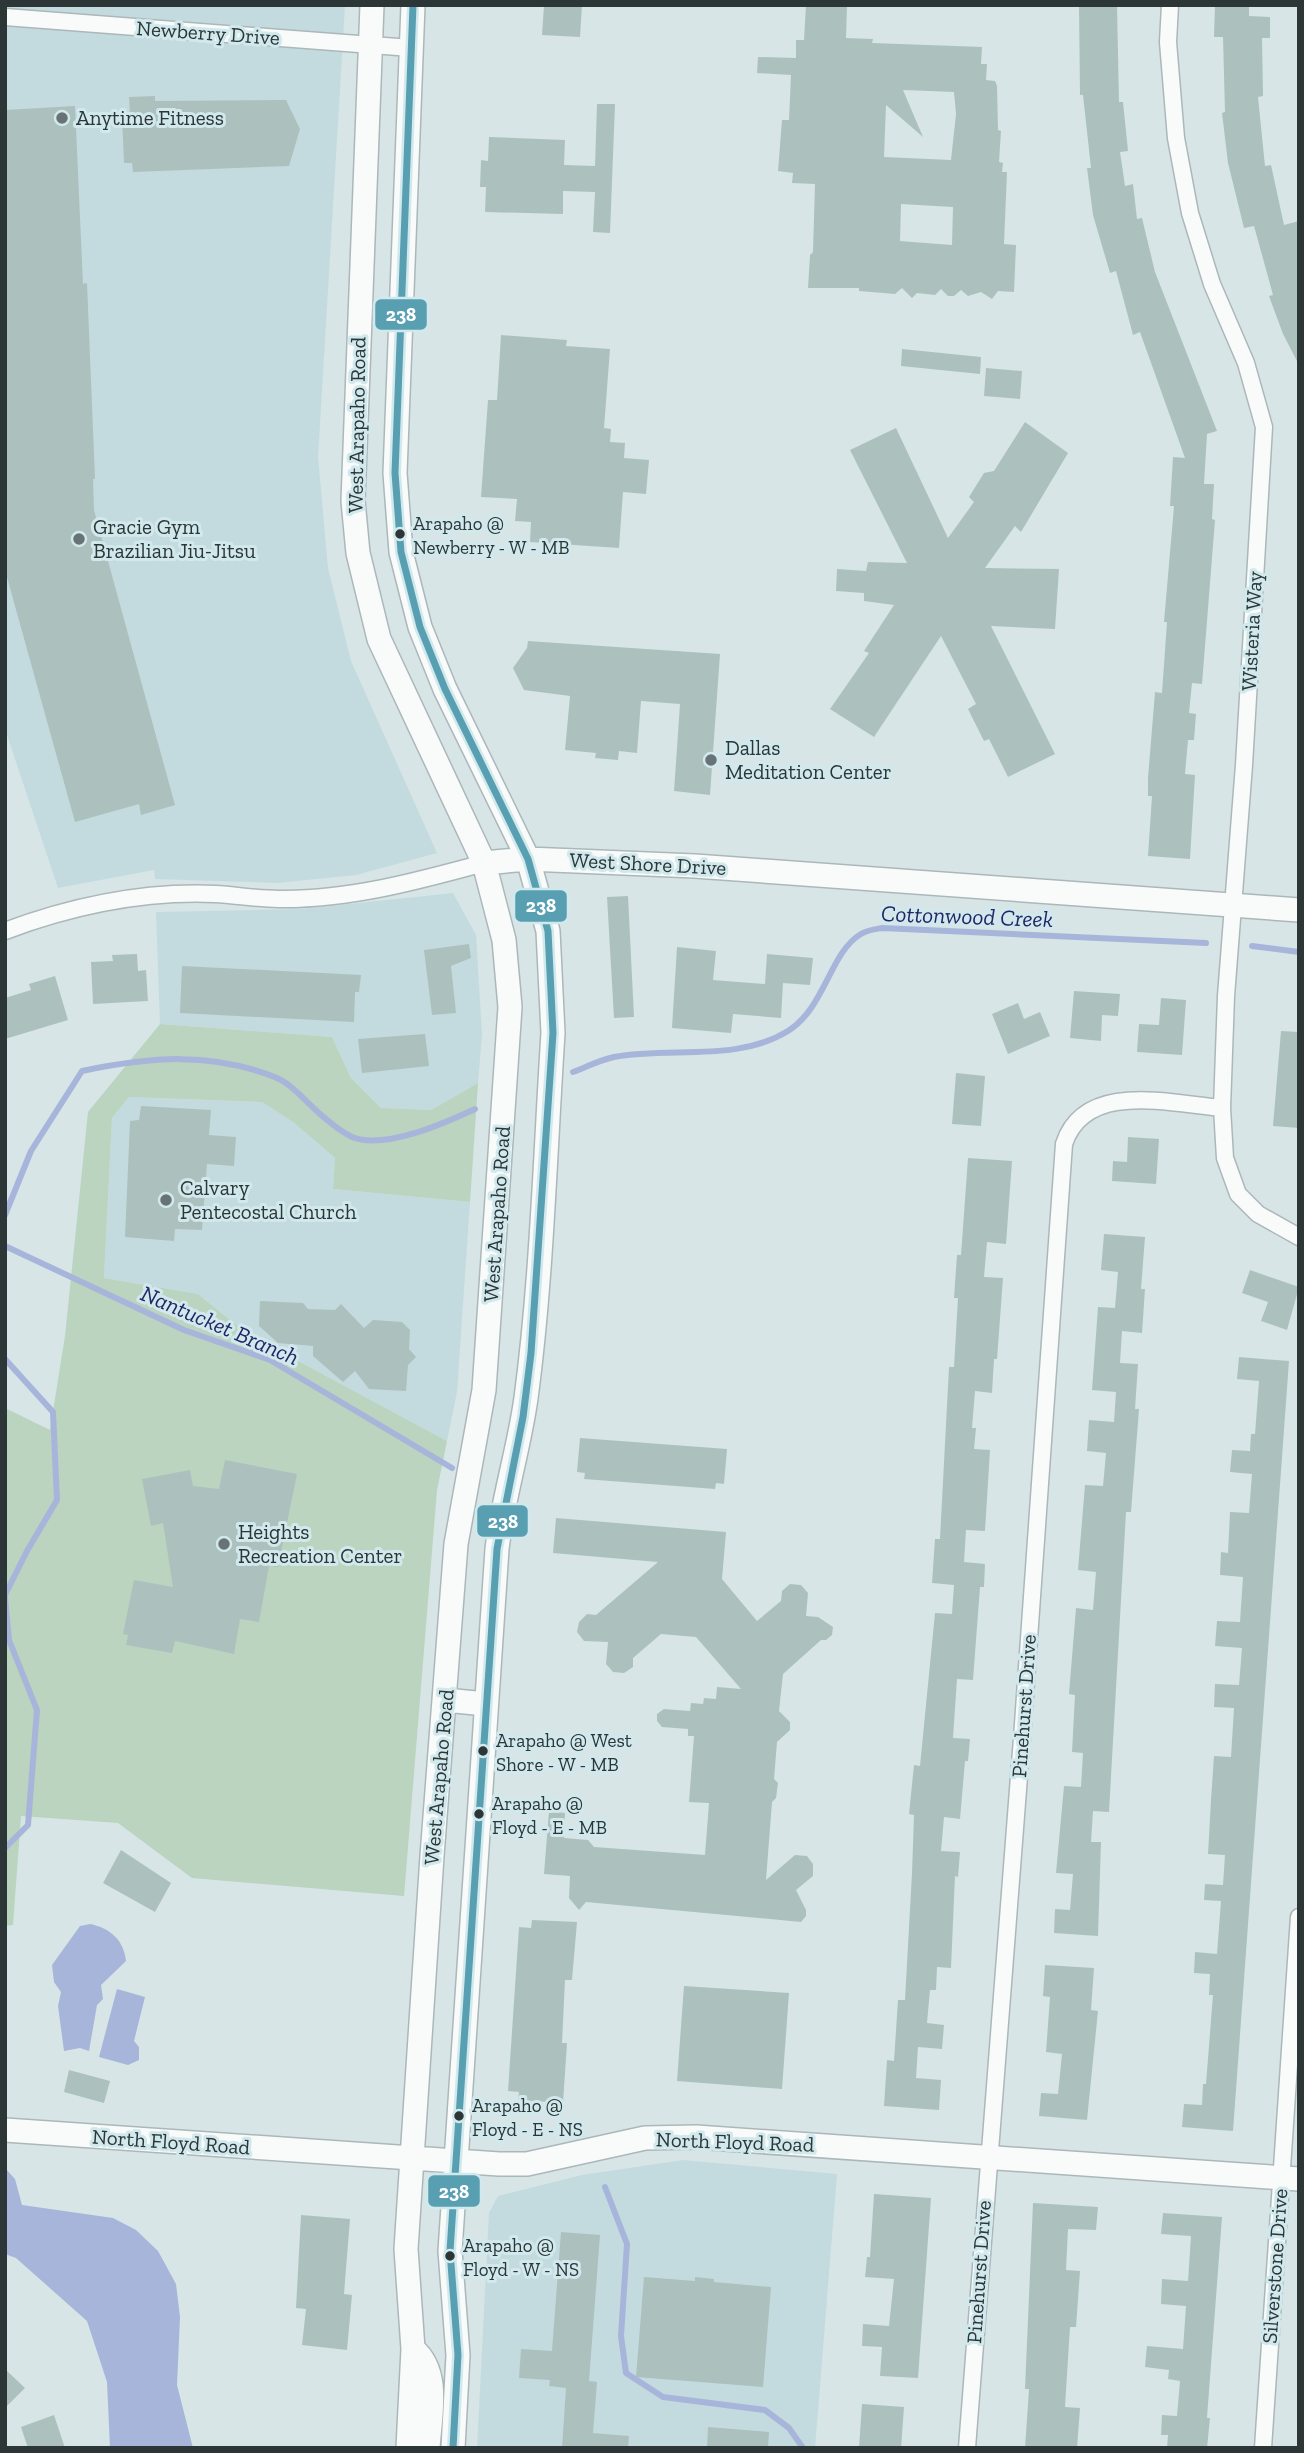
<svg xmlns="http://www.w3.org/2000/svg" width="1304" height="2453" viewBox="0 0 1304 2453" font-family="'Zilla Slab',serif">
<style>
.built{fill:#c3dbdf}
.green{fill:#bad4bf}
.water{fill:#a8b5db}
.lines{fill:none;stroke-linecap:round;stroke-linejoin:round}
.stream{stroke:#a8b5db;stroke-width:6}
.building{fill:#acc1be;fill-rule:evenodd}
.street-casing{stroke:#acb7b9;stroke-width:19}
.secondary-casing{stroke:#acb7b9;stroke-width:26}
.street{stroke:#f9fbfb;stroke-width:16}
.secondary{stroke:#f9fbfb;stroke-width:23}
.bus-1-casing{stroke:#d1e9ed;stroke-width:12}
.bus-1{stroke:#589fb2;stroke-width:7}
.poi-dot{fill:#687375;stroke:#d1e9ed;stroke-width:2.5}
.bus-dot{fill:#2c3637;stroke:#d1e9ed;stroke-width:2.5}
.labels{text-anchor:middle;stroke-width:6;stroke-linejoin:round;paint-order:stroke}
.bus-label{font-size:19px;fill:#2c3637;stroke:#d1e9ed;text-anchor:start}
.street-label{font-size:21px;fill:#2c3637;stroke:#d1e9ed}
.poi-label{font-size:21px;fill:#2c3637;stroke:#d1e9ed;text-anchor:start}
.water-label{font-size:23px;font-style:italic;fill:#222666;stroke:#d1e9ed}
.line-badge{stroke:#d1e9ed;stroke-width:2.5}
.badge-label{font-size:19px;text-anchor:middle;font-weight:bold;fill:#fff}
</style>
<rect width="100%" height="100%" fill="#d7e5e7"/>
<path class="built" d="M5,5H345L318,457L328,568L351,661L437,853L356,875L277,883L155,879L154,870L58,888L5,729Z
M453,893L476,935L482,1034L478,1083L431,1110L381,1108L351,1078L332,1037L160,1024L156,912L302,909Z
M129,1097L262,1102L293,1122L335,1158L333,1189L470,1202L457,1392L447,1441L246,1333L198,1294L104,1278L112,1118Z
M683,2160L837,2174L815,2448H477L489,2213L498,2196L582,2175Z"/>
<path class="green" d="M160,1024L332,1037L351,1078L381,1108L431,1110L478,1083L470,1202L333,1189L335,1158L293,1122L262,1102L129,1097L112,1118L104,1278L198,1294L246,1333L447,1441L437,1490L404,1896L192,1878L118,1823L21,1816L13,1925L5,1926V1408L50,1430L65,1336L88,1112Z"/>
<path class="water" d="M90,1924C110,1928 124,1940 126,1961L101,1985L103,1999L97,2005L89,2051L80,2048L64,2051L58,2006L61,1992L54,1982L52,1965L80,1926Z
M117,1989L145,1997L134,2041L139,2047V2060L128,2065L99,2057Z
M5,2168L15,2179L22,2205L113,2218L136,2230L158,2251L176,2284L180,2317L177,2385L193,2448H110L107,2382L87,2321L16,2258L5,2254Z"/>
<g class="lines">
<path class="stream" d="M1252,946L1299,952
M573,1072C586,1067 600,1060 614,1057C670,1046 736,1063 788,1031C825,1008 830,952 861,934C867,930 876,929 882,928L1206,943
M5,1215L31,1151L82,1071C150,1057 211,1051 277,1078C295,1086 310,1107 326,1119C333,1125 344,1133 352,1137C385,1150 445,1123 475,1109
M5,1246L184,1330L270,1360L452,1468
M5,1359L53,1412L57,1500L27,1551L5,1595
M5,1598L9,1640L37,1710L28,1825L5,1848
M605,2187L627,2244L621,2336L626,2373L663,2397L765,2410L789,2428L803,2448"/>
</g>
<path class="building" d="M544,5H582L580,37L542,35Z
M806,5L847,6L846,38L873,39L872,43L982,47L981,64H987L986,80L995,81L997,86L998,130L1001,131L999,162L1003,163L1002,172H1007L1004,244L1016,245L1014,292L998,291L992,299L981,292L968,296L961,290L954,296H948L941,289L935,295L917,293L912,298L902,288L895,294L859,291V288H808L810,255L813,252L815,184L792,183L793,173L778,171L782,120H789L791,75L757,73L758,57L796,58V40H804ZM903,90L954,92L956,114L951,160L884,157L886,105L923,137ZM901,204L953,207L952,245L900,241Z
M1079,5H1117L1119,102H1123L1128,151L1120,152L1125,186L1133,184L1137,219L1142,218L1155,272L1217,431L1207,434L1204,484H1214L1212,519L1215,520L1202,684L1192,683L1189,713L1196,714L1194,740H1188L1185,774L1195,775L1190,859L1148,856L1152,796H1148V778L1155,692L1162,693L1167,622H1164L1174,506H1170L1173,457L1185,458L1140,332L1133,335L1116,271L1110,273L1093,215L1087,168H1091L1083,95H1080Z
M1215,5H1249V16L1270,17V38H1262L1263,96L1258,97L1265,166L1271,165L1284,225L1299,221V365L1283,334L1269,296L1273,295L1254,226L1244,228L1228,163L1222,113L1225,112L1223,37H1214Z
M155,96V101L286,100L300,129L289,166L133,172L132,163H124L122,115L130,114L129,97Z
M597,104H615L610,233L593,232L595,192L563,191V214L485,212L486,187H480L481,160L488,161L489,137L565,140L564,165L595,166Z
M75,106L83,284L87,283L95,479H93L94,510L175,805L141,815L139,804L75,822L5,570V110Z
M501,335L567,340L566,346L610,349L604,428L611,429L610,442L625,443L624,458L649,460L646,494L623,492L619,548L530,542L531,522L515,521L517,499L481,497L488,400H497Z
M902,349L981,357L980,374L901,366Z
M986,368L1022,371L1020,399L984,396Z
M1025,422L1068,453L1021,532L1015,526L985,568L1059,569L1055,629L991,626L1055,754L1008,777L989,739L984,741L968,709L976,704L941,636L874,737L830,709L869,653L864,651L894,605L864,601V593L836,591L837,569L866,571L868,562L907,563L850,450L896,428L948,538L974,502L969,497L984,473L994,471Z
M528,641L720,654L710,795L674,791L680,704L641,701L637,753L619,751L618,760L595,758L596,753L565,750L570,696L524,690L513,668L527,648Z
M628,896L634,1017L614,1018L607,897Z
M469,944L471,958L451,966L456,1013L432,1015L424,950Z
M677,947L716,951L713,980L765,984L767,954L813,958L810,985L783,983L781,1018L733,1014L731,1033L672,1028Z
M137,954L138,971L146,970L148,1001L93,1004L91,962L113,961L112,955Z
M182,966L361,975L359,992H355L354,1022L180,1013Z
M55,976L68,1020L5,1039V998L31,990L29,984Z
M1074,991L1120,994L1118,1016L1102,1015L1101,1041L1070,1038Z
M1161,998L1186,1000L1182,1055L1137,1052L1139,1024L1159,1025Z
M1018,1003L1024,1019L1040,1012L1050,1036L1008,1054L992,1014Z
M1281,1031L1299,1032V1128L1273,1126Z
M425,1034L429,1066L362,1073L358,1039Z
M956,1073L985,1076L981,1126L952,1124Z
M141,1106L211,1110L209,1135L236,1137L234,1166L207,1164L202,1230L175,1229L174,1241L125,1237L130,1121L139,1120Z
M1128,1137L1159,1139L1156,1184L1112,1181L1113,1161L1127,1162Z
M968,1158L1012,1161L1006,1244L987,1242L984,1277L1003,1278L997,1359H994L992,1393L975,1391L972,1428H976L974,1449L990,1450L985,1531L966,1530L964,1562L985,1564L984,1587H980L973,1680L957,1679L953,1738L970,1739L968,1761H965L960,1819L944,1817L941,1851L960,1852L958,1877L955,1876L951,1968L937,1967L936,1990H930L927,2023L944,2025L942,2049L918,2047L916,2078L941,2080L939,2110L884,2106L887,2060L894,2061L898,2000H905L912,1873L914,1815L909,1814L914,1765L920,1766L935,1613L952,1614L954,1585L932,1583L935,1539H940L949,1367H954L958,1298H954L957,1255H961Z
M1104,1234L1145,1237L1141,1289H1145L1142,1333L1122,1331L1120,1363L1138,1364L1135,1409H1139L1131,1512H1126L1109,1812L1093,1811L1091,1842H1101L1098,1936L1054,1933L1055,1909L1070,1910L1073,1874L1056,1873L1064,1786L1081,1787L1083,1753L1072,1752L1075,1695L1069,1694L1076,1608L1093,1610L1096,1572L1078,1570L1085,1485L1103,1486L1106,1453L1087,1451L1089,1420L1114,1422L1116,1392L1092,1390L1098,1307L1115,1308L1118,1272L1101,1270Z
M1250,1270L1299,1287L1287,1330L1261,1321L1268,1302L1242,1293Z
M260,1301L303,1303L308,1309L335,1310L341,1304L364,1328L373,1320L402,1322L410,1330L409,1349L416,1357L408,1365L406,1391L369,1389L355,1371L343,1382L313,1356V1346L278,1343L259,1326Z
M1239,1357L1289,1361L1233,2131L1182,2127L1184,2104L1202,2105L1203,2084H1206L1213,1995H1209L1210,1974L1194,1973L1195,1952L1217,1954L1221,1901L1204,1900L1205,1884L1223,1885L1225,1855L1208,1854L1211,1800L1214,1756L1231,1757L1234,1708L1214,1707L1215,1684L1239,1685L1242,1648L1215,1646L1217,1621L1240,1622L1243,1577L1220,1575L1221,1552L1228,1553L1230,1512L1249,1513L1252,1474L1230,1472L1232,1450L1250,1451L1251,1434H1255L1259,1381L1237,1379Z
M580,1438L727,1449L724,1484L716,1483L715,1489L584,1479L585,1473L577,1472Z
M225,1460L297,1474L278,1567L269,1566L259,1622L240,1619L234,1654L175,1641L172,1653L126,1645L128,1635L123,1634L134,1580L173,1587L163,1523L151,1526L142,1479L190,1470L193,1486L219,1489Z
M556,1518L726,1532L722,1579L757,1621L781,1601L782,1591L790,1584L801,1585L808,1593L806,1616L818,1617L833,1627L832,1635L826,1640H821L783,1674L779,1711L790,1722V1730L777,1742L774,1779L778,1783L776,1798L772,1802L766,1880L795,1855L807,1856L813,1864V1876L796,1890L806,1910V1916L801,1922L586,1902L579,1910L569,1898L570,1876L544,1874L549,1811L565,1813L564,1838L588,1840L594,1847L705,1855L709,1803L689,1802L694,1736H688V1729L662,1727L657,1721V1714L664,1709L690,1711L691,1703L703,1704L704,1698L716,1699L717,1687L741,1689L696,1637L661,1634L633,1658V1667L624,1673L613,1672L606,1664L608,1642L584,1641L577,1632L579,1622L587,1614L596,1615L658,1562L553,1553Z
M121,1850L171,1883L155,1912L103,1883Z
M532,1920L577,1922L572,1980H565L562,2043H567L563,2103L518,2100L519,2092L508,2091L519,1927L531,1928Z
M1045,1965L1094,1968L1091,2010L1098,2011L1087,2120L1039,2116L1041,2093L1058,2094L1062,2054L1046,2052L1050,1997L1043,1996Z
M684,1986L789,1993L782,2089L677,2081Z
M69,2070L110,2081L104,2103L64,2092Z
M874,2194L931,2198L918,2378L880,2376L882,2347L862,2346L863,2324L889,2326L894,2279L865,2277L867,2257H870Z
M1033,2203L1098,2207L1096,2230L1068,2229L1066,2270L1080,2271L1076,2327H1070L1065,2407L1080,2408L1077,2448H1025L1029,2389H1025Z
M1163,2213L1222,2217L1207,2418H1210L1207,2448H1167L1168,2435H1161L1162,2415L1177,2416L1180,2381L1168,2379L1169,2370L1145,2367L1147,2346L1183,2349L1186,2306L1161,2304L1162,2279L1188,2281L1191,2236L1161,2234Z
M301,2215L350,2219L344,2294L352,2295L347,2350L302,2345L306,2309L296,2308Z
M561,2232L600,2235L589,2381L597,2382L593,2433L629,2436L628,2448H562L566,2388L549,2386L550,2380L519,2378L521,2349L552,2351Z
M644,2277L695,2281V2277L714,2279V2282L771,2287L763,2387L636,2377Z
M5,2369L25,2388L5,2408Z
M862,2404L904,2407L901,2448H859Z
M54,2415L65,2448H28L21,2427Z
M708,2427L769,2432L768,2448H707Z"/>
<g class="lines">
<g class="street-casing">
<path id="street" d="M1170,5L1168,42L1176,138L1190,213L1212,284L1246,363L1264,427L1244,765L1226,996L1222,1108L1225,1158L1238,1194L1258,1214L1299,1237
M5,17L411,48
M5,931C72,906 143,891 215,894C236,895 257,899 279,899C348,900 418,881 484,863
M967,2448L1022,1738L1064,1144C1085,1080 1171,1104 1222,1108
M1263,2448L1299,1917"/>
</g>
<g class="secondary-casing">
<path id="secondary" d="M372,5L353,501L358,553L379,639L484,863L504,940L510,1007L484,1390L456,1544L432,1856L406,2249L413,2349L408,2448
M413,5L395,473L401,552L420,627L445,689L528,859L548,931L553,1033C545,1155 542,1278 526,1398C519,1449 503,1498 497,1549L450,2251L458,2355L453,2448
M484,863L528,859L695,866L1299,910
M445,1700L486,1704
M5,2130L499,2164H527L645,2138L696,2137L1299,2179
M413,2349C441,2372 430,2415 428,2448"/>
</g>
<use href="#street" class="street"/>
<use href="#secondary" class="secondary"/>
<g class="bus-1-casing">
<path id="bus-1" d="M413,5L395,473L401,552L420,627L445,689L528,859L548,931L553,1033L531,1353L523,1417L497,1549L450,2251L458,2355L453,2448"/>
</g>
<use href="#bus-1" class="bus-1"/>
</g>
<g class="poi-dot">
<circle cx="62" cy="118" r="7"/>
<circle cx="79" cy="539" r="7"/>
<circle cx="711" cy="760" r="7"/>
<circle cx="166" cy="1200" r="7"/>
<circle cx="224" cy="1544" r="7"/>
</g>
<g class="bus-dot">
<circle cx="400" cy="534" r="6"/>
<circle cx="483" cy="1751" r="6"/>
<circle cx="479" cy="1814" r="6"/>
<circle cx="459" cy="2116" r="6"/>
<circle cx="450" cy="2256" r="6"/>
</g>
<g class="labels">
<g class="bus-label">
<text x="413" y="530">Arapaho @<tspan x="413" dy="24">Newberry - W - MB</tspan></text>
<text x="496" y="1747">Arapaho @ West<tspan x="496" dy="24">Shore - W - MB</tspan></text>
<text x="492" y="1810">Arapaho @<tspan x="492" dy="24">Floyd - E - MB</tspan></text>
<text x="472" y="2112">Arapaho @<tspan x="472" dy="24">Floyd - E - NS</tspan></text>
<text x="463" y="2252">Arapaho @<tspan x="463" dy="24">Floyd - W - NS</tspan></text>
</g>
<g class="street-label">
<text transform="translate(208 33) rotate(4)" y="7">Newberry Drive</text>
<text transform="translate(357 425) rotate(-89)" y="7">West Arapaho Road</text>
<text transform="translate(1252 631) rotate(-87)" y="7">Wisteria Way</text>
<text transform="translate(648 864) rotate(3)" y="7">West Shore Drive</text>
<text transform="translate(497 1214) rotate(-86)" y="7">West Arapaho Road</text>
<text transform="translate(1024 1706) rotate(-86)" y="7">Pinehurst Drive</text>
<text transform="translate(439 1777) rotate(-85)" y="7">West Arapaho Road</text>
<text transform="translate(171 2142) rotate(4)" y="7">North Floyd Road</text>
<text transform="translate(735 2142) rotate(2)" y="7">North Floyd Road</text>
<text transform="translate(1275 2266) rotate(-86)" y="7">Silverstone Drive</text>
<text transform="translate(979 2272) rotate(-86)" y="7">Pinehurst Drive</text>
</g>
<g class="poi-label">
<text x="76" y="125">Anytime Fitness</text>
<text x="93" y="534">Gracie Gym<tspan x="93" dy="24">Brazilian Jiu-Jitsu</tspan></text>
<text x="725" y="755">Dallas<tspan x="725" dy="24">Meditation Center</tspan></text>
<text x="180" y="1195">Calvary<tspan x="180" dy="24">Pentecostal Church</tspan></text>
<text x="238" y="1539">Heights<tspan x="238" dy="24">Recreation Center</tspan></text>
</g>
<g class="water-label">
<text transform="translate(967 916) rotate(2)" y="8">Cottonwood Creek</text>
<text transform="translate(220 1325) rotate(23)" y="8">Nantucket Branch</text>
</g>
</g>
<g class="line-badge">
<rect x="374" y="298" width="54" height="33" rx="7" fill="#589fb2"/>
<rect x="514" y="889" width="54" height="34" rx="7" fill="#589fb2"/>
<rect x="476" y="1504" width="53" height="34" rx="7" fill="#589fb2"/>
<rect x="427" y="2174" width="54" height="34" rx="7" fill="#589fb2"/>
</g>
<g class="badge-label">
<text x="401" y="321">238</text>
<text x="541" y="912">238</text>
<text x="503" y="1528">238</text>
<text x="454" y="2198">238</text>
</g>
<rect width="1304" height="2453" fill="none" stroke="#2c3637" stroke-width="14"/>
</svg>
